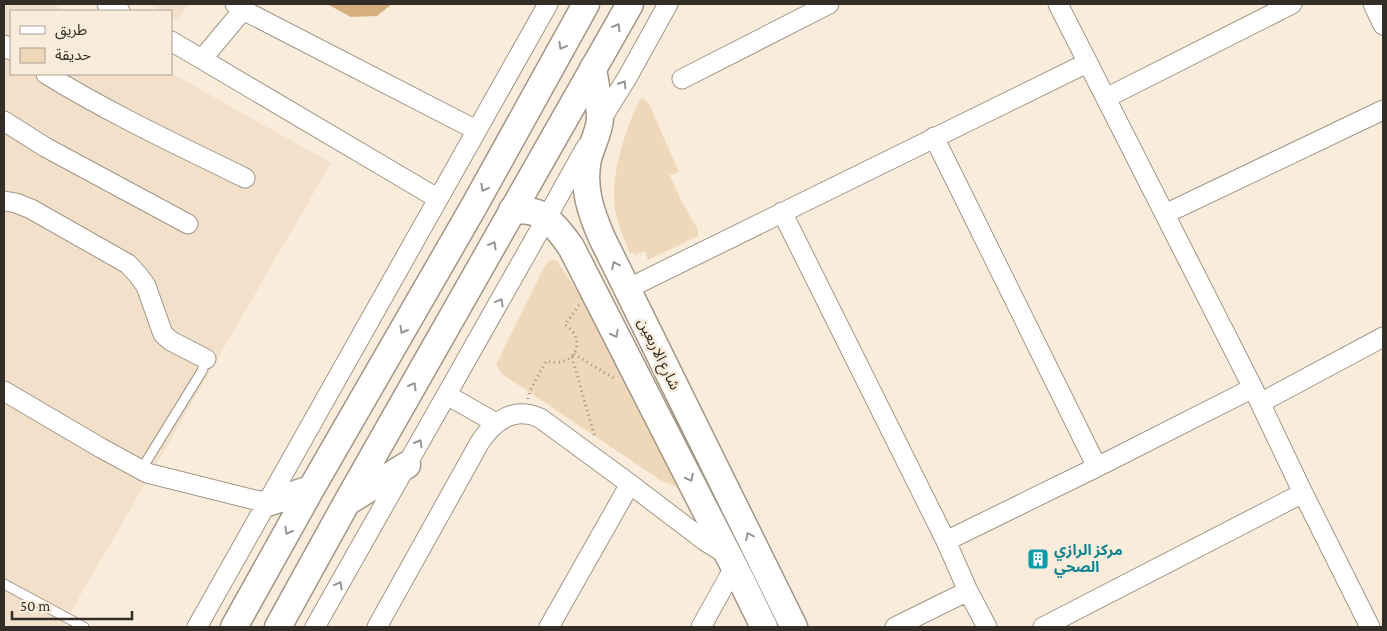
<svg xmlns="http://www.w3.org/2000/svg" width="1387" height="631" viewBox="0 0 1387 631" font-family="'Crimson Pro','Noto Sans Arabic',serif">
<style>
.built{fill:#f2e0ca}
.green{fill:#efd8b9}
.forest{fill:#d5b07e}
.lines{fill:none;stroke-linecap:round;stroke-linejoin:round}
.service-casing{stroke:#a29687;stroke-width:11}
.minor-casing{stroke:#a29687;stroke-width:21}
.secondary-casing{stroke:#a29687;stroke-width:29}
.path{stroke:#988f83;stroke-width:3;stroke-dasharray:1 4;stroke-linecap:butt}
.service{stroke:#fff;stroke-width:9}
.minor{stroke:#fff;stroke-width:19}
.secondary{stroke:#fff;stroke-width:26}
.oneway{stroke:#989693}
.labels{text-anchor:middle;stroke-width:5;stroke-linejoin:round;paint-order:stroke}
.street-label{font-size:15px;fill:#322e27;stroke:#f9ecdb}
.culture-label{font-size:15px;font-weight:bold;fill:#0d838f;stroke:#f9ecdb;text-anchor:start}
</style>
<rect width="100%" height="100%" fill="#f9ecdb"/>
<path class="built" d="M4,4H53L65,11H11V74H171V73L331,163L73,608L64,627H4Z
M148,4H188L179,20L171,16V11H162Z"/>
<path class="green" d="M642,98L649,104L679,172L670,175L680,198L698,230V236L648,260L645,251L634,255L633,252L630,253C625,241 617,223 615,209C610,175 625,131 639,101Z
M550,260L557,261L599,324L689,492L662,481L502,374L496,365L544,267Z"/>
<path class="forest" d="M327,4H392L377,16L351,17Z"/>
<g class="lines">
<g class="service-casing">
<path id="service" d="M141,470L202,371L206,359
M4,584L84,627"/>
</g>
<g class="minor-casing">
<path id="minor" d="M107,4L120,11
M1058,4L1253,388L1303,493L1370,627
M1373,4L1383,25
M243,10L476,130
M171,41L437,198
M4,45L11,50
M202,59L243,10L235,4
M46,74C109,113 178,145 245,178
M682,79L829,4
M1106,98L1292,4
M4,121L45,147L188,224
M599,123L627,78L668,4
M934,137L1097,467
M4,201L16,203L31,209L128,264L139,276L146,286L163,334L171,341L206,359
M782,212L946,541L1097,467L1253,388
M1165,214L1383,110
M627,289L1087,63
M4,391L101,448L147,473L267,503
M447,395L496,423
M1260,403L1383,337
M946,541L968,591L987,627
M197,627L548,4
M315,627L546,219L586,147
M377,627L480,442C494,421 514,406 540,418L630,484L705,541L729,556
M549,627L630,484
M701,627L735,566
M895,627L968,591
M1043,627L1303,493"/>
</g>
<g class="secondary-casing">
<path id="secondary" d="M593,68C595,83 600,104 600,118C600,130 591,147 588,159C582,187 591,213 602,238L794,627
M512,210C520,210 529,210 537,213C549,217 564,237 571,247L741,580L764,627
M349,501L407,465
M267,503L311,489
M234,627L311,489L473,208L586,4
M278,627L347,502L630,4"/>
</g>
<path class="path" d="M574,354L615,379
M572,357L595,438
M528,399L530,391L546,361C574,369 589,340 565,325L579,305"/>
<use href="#service" class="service"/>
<use href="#minor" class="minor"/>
<use href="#secondary" class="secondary"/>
</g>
<defs><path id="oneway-chevron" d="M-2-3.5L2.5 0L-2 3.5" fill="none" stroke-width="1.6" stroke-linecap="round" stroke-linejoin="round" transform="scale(1.25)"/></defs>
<g class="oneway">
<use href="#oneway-chevron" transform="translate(617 27) rotate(-60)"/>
<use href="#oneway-chevron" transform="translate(562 46) rotate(119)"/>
<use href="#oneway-chevron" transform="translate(623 84) rotate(-58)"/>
<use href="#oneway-chevron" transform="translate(484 188) rotate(119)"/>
<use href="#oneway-chevron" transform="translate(493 245) rotate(-60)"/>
<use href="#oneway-chevron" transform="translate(615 265) rotate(-116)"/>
<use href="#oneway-chevron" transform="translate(500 302) rotate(-61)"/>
<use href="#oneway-chevron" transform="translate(403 330) rotate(120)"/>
<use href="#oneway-chevron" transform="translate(615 334) rotate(63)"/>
<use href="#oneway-chevron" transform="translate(413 386) rotate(-60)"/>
<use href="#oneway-chevron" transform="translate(419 443) rotate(-60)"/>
<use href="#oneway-chevron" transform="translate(690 478) rotate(63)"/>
<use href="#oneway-chevron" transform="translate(288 531) rotate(119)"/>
<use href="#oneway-chevron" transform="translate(749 536) rotate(-116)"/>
<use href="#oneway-chevron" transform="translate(339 585) rotate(-61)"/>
</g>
<defs>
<g id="building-square" transform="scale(1.125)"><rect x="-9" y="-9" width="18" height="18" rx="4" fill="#0f9aa8" stroke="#f9ecdb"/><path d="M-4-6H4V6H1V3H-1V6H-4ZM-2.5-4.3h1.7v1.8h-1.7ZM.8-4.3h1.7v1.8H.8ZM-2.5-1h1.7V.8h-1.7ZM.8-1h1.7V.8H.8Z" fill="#fff"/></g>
</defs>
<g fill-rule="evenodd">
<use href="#building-square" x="1038" y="559"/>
</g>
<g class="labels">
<g class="street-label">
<text transform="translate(659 354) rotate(64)" y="5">شارع الاربعين</text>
</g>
<g class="culture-label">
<text x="1054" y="555">مركز الرازي<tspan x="1054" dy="17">الصحي</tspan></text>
</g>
</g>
<rect width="1387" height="631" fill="none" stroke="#322e27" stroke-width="10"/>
<rect x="10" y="10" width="162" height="65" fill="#f9ecdb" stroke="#a9a093"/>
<rect x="20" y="26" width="25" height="8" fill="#ffffff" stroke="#a9a093"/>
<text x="55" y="35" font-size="15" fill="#322e27">طريق</text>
<rect x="20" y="48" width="25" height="15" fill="#efd8b9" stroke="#a9a093"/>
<text x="55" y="60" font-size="15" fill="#322e27">حديقة</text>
<path d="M12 611v8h120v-8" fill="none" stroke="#322e27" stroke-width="2.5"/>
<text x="20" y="611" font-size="15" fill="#322e27" stroke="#f9ecdb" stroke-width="4" paint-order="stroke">50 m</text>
</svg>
